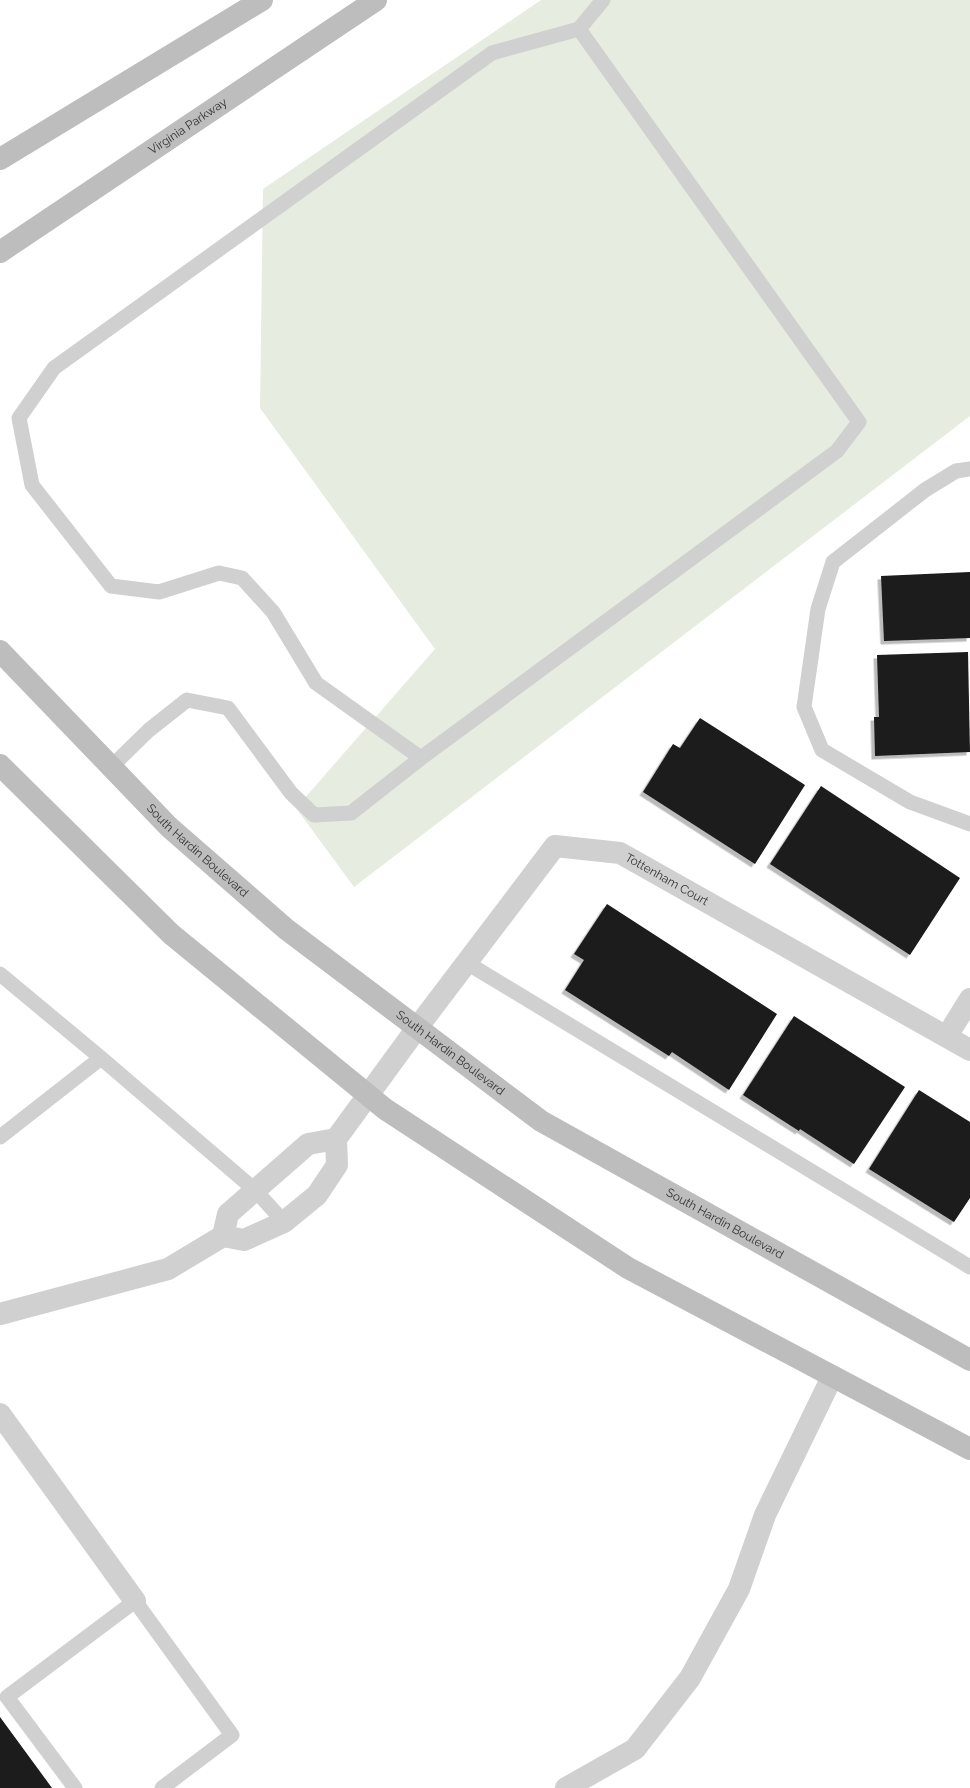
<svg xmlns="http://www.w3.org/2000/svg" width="970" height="1788" viewBox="0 0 970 1788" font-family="Raleway,sans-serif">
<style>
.green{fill:#e6ecdf}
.building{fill:#1a1a1a;filter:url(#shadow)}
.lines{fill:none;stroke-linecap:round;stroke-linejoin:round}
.service{stroke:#d0d0d0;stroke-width:15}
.minor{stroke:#d0d0d0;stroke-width:22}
.secondary{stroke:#bdbdbd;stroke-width:22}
.labels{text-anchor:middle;stroke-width:4;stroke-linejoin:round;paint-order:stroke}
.street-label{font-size:12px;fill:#333;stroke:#fff}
</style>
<defs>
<filter id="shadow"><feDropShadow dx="-3.5" dy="3.5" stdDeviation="0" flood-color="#0004"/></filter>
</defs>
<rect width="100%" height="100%" fill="#fff"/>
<path class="green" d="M541,0H970V416L354,887L296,808L435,649L260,408L263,189Z"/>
<path class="building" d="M970,572V638L884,641L881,576Z
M968,652L970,752L875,756L874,717H879L877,655Z
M700,718L805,785L755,864L643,792L673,744L680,748Z
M821,786L960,878L910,955L770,864Z
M607,904L777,1014L729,1090L672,1052L669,1056L565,990L584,960L574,954Z
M794,1016L905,1087L854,1164L800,1129L799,1131L743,1095Z
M919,1090L970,1122V1198L954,1222L869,1169Z
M0,1717L52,1788H0Z"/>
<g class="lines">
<path class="service" d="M970,469L956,471L925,490L833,562L818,609L804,707L822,750L910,802L970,824
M421,758L316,683L273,612L242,578L219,573L159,592L111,586L32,485L19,418L54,368L492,53L579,29
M111,767L149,730L187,700L228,708L291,793L314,815L351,813L421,758L837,451L859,422L579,29L603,0
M467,963L970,1267
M0,974L101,1058L255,1190L284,1222
M0,1137L101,1058
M75,1788L7,1697L135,1601L232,1735L162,1788"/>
<g class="minor">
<path d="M947,1036L970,999"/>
<path d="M223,1236L228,1214L308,1144L336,1139"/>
<path id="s1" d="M0,1314L168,1269L223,1236L244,1240L284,1222L317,1195L337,1165L336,1139L417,1028L555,846L620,853L970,1050"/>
<path d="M0,1414L135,1601"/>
<path d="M566,1788L635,1749L690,1678L739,1589L765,1515L832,1377"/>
</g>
<g class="secondary">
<path d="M0,159L262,0"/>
<path id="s2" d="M0,252L376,0"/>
<path id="s3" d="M0,651L169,827L286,929L541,1121L970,1360"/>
<path d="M0,765L171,934L385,1109L628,1268L970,1449"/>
</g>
</g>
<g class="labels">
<g class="street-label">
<text dy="4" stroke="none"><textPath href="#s2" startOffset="226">Virginia Parkway</textPath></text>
<text dy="4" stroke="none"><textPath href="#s3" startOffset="281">South Hardin Boulevard</textPath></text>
<text dy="4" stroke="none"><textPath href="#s1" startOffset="893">Tottenham Court</textPath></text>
<text dy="4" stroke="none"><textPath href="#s3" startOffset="605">South Hardin Boulevard</textPath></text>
<text dy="4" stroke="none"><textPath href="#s3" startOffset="929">South Hardin Boulevard</textPath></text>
</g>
</g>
</svg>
